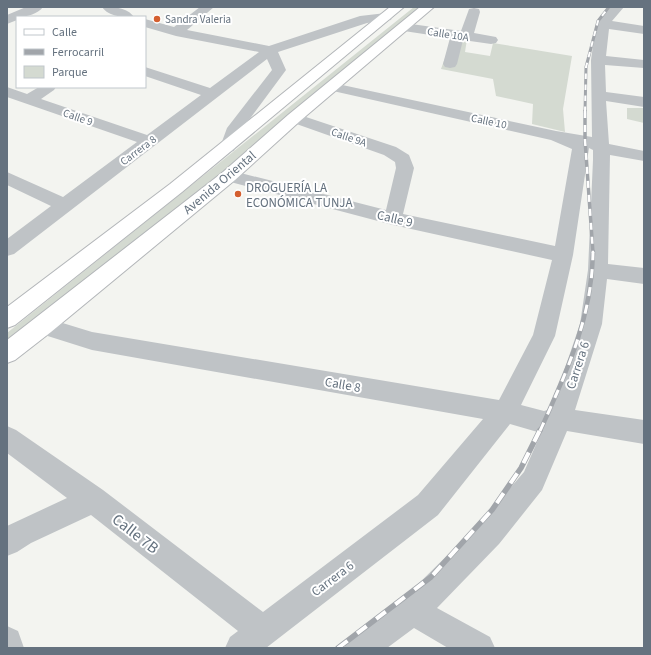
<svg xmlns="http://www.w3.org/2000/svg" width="651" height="655" viewBox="0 0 651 655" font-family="'Source Sans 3',sans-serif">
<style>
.green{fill:#d4dad1}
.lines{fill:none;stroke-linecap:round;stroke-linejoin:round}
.primary-casing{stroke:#b3b6b9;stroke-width:2}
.street{fill:#bfc3c6;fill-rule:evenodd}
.primary{fill:#fff;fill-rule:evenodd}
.rail-far3-casing{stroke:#a1a5aa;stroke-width:3}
.rail-far2-casing{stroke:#a1a5aa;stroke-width:3.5}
.rail-far1-casing{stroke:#a1a5aa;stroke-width:4.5}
.rail-casing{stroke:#a1a5aa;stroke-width:5.5}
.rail-far3{stroke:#fff;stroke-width:2;stroke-dasharray:5.5;stroke-linecap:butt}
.rail-far2{stroke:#fff;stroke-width:2.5;stroke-dasharray:7;stroke-linecap:butt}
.rail-far1{stroke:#fff;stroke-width:3;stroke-dasharray:9;stroke-linecap:butt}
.rail{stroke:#fff;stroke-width:4;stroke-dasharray:12;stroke-linecap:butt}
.poi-dot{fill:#d45f2f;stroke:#fff;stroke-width:1.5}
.labels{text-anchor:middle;stroke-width:4;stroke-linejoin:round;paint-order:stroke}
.far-poi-label{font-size:11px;fill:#65727f;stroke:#fff;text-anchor:start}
.far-street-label{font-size:11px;fill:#65727f;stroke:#fff}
.street-label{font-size:13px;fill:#65727f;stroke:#fff}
.poi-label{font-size:13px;fill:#65727f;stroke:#fff;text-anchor:start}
.near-street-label{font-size:16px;fill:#65727f;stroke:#fff}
</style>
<rect width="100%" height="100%" fill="#f3f4f0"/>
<path class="green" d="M414,7H427L7,350V333Z
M453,36L467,39L465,52L490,56L493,43L572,56L563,109L565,132L532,124L533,104L496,96L493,79L441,69Z
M627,108H644V123L627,119Z"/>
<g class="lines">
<g class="primary-casing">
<path id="primary" d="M390,7H404L182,192L15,325L7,328V307L170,184Z
M420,7H434L300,121L235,180L51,332L15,360L7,363V340L223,172L288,115Z"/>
</g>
<path class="street" d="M26,7H43C38,14 26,17 17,17V20L7,24V15Z
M102,7C113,7 127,7 134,17C123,17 109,17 102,7Z
M200,7H214L187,30L269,46L360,16L386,13L391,14L392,17L391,20L367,23L278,52L286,70L243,128L234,151L228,152L222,151L220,147L227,128L272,70L267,59L14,254L7,256V239L51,206L7,185V172L63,197L137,142L7,97V87L27,94L39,87H56L54,90L41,99L147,135L201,95L145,76V67L210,88L259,52L176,36L145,27V19L174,27Z
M611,7H624L612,21L644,26V34L609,29L606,56L644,60V68L605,65L606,92L644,97V107L606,101L609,144L644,151V161L610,155L608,264L644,268V284L607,279L602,324L575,410L644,420V444L567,431L542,490L499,544L437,608L490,637L495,648H448L414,628L387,648H344L349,637L402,600L479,524L524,472L541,433L510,424L438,515L266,648H225L230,637L238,631L91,515L31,543L17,552L7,556V526L67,498L7,453V426L16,430L103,490L263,612L418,495L483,419L92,350L35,332L32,326L35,320L43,317L92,332L499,400L533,335L552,260L393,225L223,180L220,176L223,172L229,170L386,210L396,168L395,162L384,155L288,121L286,118L288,115L294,113L396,147L409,155L414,168L403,214L555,246L572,149L551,140L333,91L328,90L326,87L328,84L333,83L556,131L592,137L591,60L596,24ZM589,148L593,150V160L588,270L580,324L551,409L544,411L521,405L555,336L573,255Z
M474,8L479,9L480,12L474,33L496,37L498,40L496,43L491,44L463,40L457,64L455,67L450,68L445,67L443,64L450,38L404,31L399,30L397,27L399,24L404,23L461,31L468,12L469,9Z
M7,626L18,631L24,648H7Z"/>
<use href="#primary" class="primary"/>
<g class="rail-far3-casing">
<path id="rail-far3" d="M585,112L586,67L598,21L609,7"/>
</g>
<g class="rail-far2-casing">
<path id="rail-far2" d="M585,111V140L593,253"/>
</g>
<g class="rail-far1-casing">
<path id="rail-far1" d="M540,431C567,371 592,318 593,252"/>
</g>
<g class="rail-casing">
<path id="rail" d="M338,648L431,577L492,510L521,468L540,430"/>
</g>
<use href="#rail-far3" class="rail-far3"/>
<use href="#rail-far2" class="rail-far2"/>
<use href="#rail-far1" class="rail-far1"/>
<use href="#rail" class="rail"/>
</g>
<g class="poi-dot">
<circle cx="157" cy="19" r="4"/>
<circle cx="238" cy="194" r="4"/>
</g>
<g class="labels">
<g class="far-poi-label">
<text x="165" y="23">Sandra Valeria</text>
</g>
<g class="far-street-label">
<text transform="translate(448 34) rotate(9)" y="4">Calle 10A</text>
<text transform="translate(78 117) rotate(19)" y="4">Calle 9</text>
<text transform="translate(489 121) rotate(12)" y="4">Calle 10</text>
<text transform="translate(349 137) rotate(19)" y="4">Calle 9A</text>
<text transform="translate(138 150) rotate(-37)" y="4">Carrera 8</text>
</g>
<g class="street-label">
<text transform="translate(219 182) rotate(-40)" y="5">Avenida Oriental</text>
<text transform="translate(395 218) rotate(13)" y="5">Calle 9</text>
<text transform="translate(577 365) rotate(-72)" y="5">Carrera 6</text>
<text transform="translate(343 384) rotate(10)" y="5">Calle 8</text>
<text transform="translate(332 578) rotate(-37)" y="5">Carrera 6</text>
</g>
<g class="poi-label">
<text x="246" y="192">DROGUERÍA LA<tspan x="246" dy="15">ECONÓMICA TUNJA</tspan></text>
</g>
<g class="near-street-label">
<text transform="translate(136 533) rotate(38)" y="6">Calle 7B</text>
</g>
</g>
<rect width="651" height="655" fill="none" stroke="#65727f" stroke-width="16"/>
<rect x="16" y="16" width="130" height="72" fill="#ffffff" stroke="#c1c7cc"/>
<rect x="24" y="29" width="20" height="6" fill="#ffffff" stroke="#c1c7cc"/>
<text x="52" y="36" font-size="12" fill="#65727f">Calle</text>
<rect x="24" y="49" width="20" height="6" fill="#a1a5aa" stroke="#c1c7cc"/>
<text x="52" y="56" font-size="12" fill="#65727f">Ferrocarril</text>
<rect x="24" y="66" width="20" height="12" fill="#d4dad1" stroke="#c1c7cc"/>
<text x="52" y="76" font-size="12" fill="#65727f">Parque</text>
</svg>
